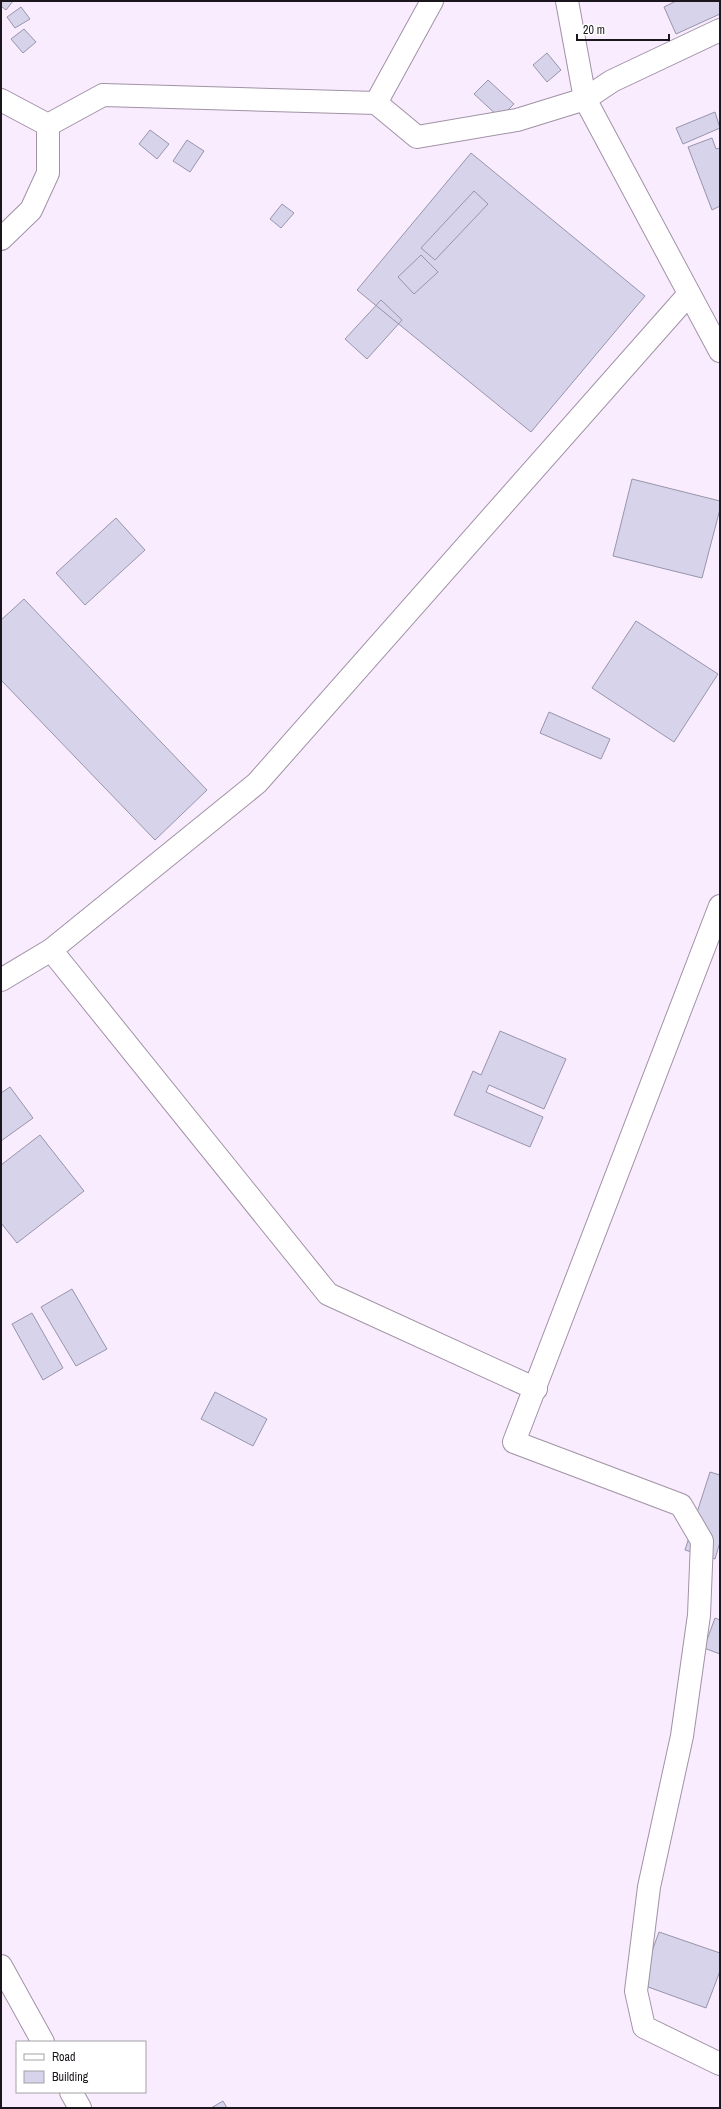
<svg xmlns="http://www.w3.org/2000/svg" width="721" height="2109" viewBox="0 0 721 2109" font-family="'Archivo Narrow',sans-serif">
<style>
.building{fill:#d6d3eb;stroke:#9794ab}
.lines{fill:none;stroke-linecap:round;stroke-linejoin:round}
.minor-casing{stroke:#a192a6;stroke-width:24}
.minor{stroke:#fff;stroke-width:22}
</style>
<rect width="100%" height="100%" fill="#f9ecfe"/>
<path class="building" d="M1,1H13L6,10L1,6Z
M676,1H720V14L676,34L664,7Z
M21,7L30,19L15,28L7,17Z
M24,29L36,42L23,53L11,39Z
M547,53L561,70L547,82L533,65Z
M488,80L514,104L500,118L474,94Z
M715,112L720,128L683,144L676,128Z
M150,130L169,144L157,159L139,144Z
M712,138L716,149L720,148V206L712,210L688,147Z
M187,140L204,151L190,172L173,161Z
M471,153L645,296L531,432L357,290Z
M474,191L488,204L435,260L421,248Z
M282,204L294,213L281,228L270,219Z
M421,255L438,272L414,294L398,277Z
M381,300L402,320L367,359L345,339Z
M632,479L720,501V509L702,578L613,556Z
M116,518L145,550L85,605L56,573Z
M24,599L207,790L155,840L1,680V620Z
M636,621L718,674L674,742L592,688Z
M549,712L610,739L601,759L540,733Z
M500,1031L566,1059L544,1109L489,1085L486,1092L543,1117L530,1147L454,1115L473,1071L481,1075Z
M10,1087L33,1118L1,1141V1093Z
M40,1135L84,1191L17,1243L1,1223V1165Z
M72,1289L107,1349L76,1366L41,1307Z
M32,1313L63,1368L43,1380L12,1324Z
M215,1392L267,1419L253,1446L201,1419Z
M710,1472L720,1475V1542L715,1559L685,1550Z
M715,1618L720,1620V1654L704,1648Z
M659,1932L720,1953V1971L706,2008L640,1984Z
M223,2101L227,2108H211Z"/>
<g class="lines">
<g class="minor-casing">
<path id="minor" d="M567,1L585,99L720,351
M1,100L48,125L103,95L376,103L417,137L517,120L585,99L612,81L720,30
M376,103L432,1
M1,239L31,210L48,173V125
M720,906L514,1442L681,1505L702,1541L699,1615L682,1736L649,1887L636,1991L644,2027L720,2064
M51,950L257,783L689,294
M1,980L51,950L328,1294L536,1389
M1,1966L43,2042
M71,2092L80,2108"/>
</g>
<use href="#minor" class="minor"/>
</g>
<rect width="721" height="2109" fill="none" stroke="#1b151d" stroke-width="4"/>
<rect x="16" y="2041" width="130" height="52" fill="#ffffff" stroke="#a4a1a5"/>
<rect x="24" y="2054" width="20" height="6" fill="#ffffff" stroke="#a4a1a5"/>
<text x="52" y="2061" font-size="12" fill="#1b151d">Road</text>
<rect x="24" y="2071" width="20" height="12" fill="#d6d3eb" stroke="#a4a1a5"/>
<text x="52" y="2081" font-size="12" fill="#1b151d">Building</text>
<path d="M577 34v6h92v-6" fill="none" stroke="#1b151d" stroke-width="2"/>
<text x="583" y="34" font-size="12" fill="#1b151d" stroke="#ffffff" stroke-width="3" paint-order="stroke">20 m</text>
</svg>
